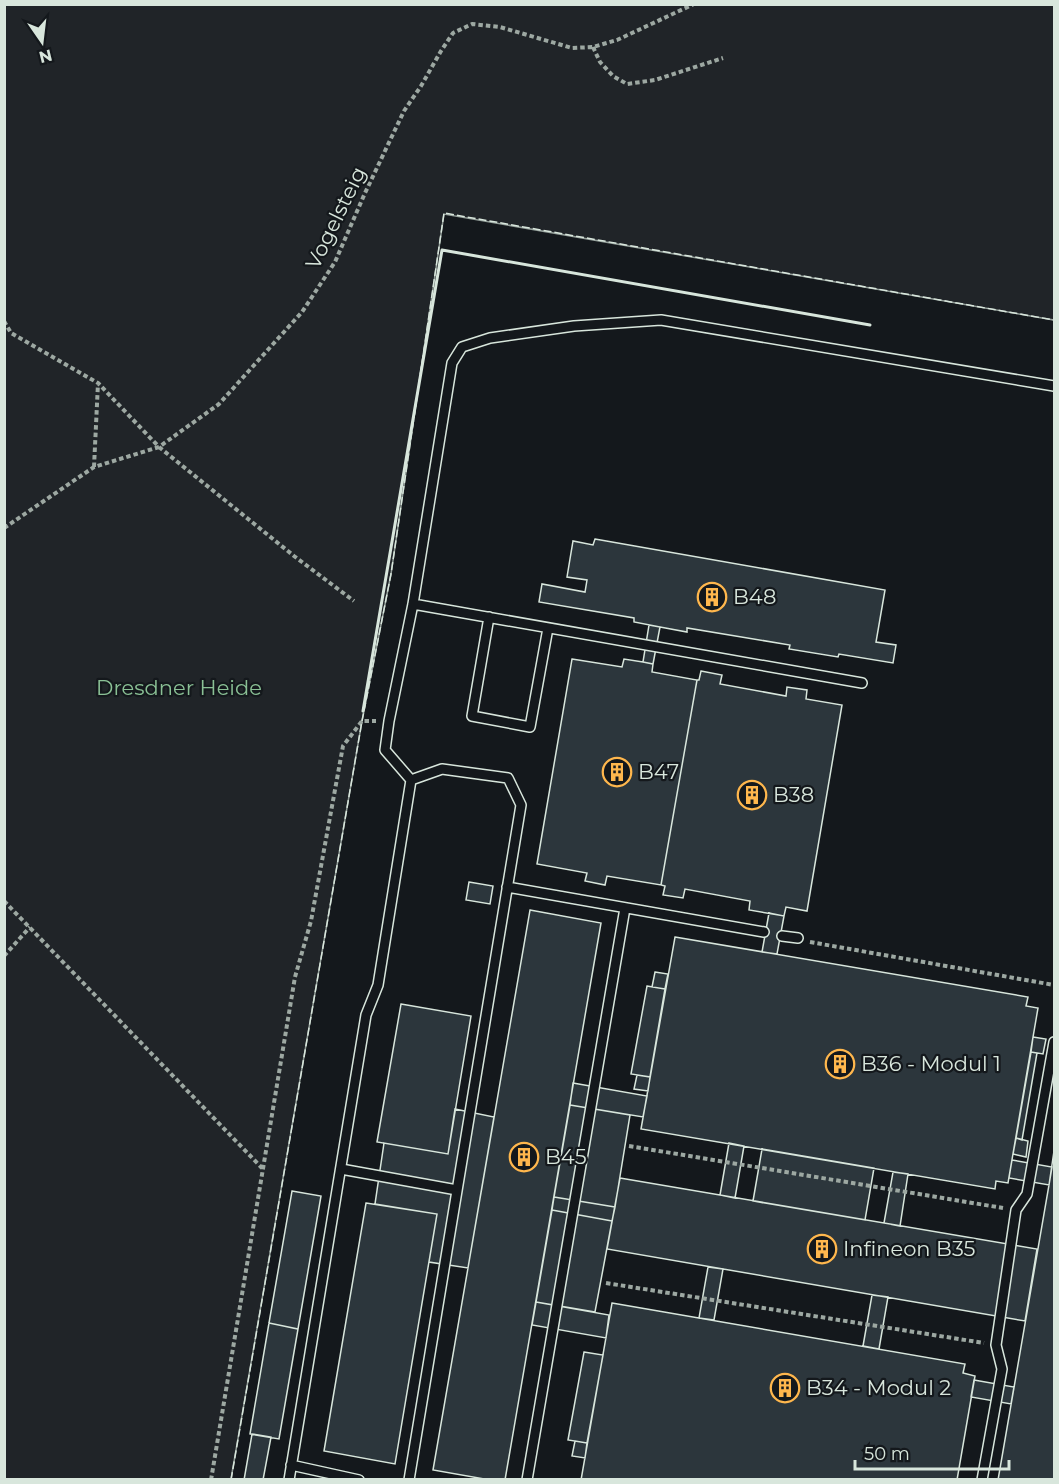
<svg xmlns="http://www.w3.org/2000/svg" width="1059" height="1484" viewBox="0 0 1059 1484" font-family="Montserrat,sans-serif">
<style>
.green{fill:#202428;stroke:#939e99;stroke-width:1.5}
.building{fill:#2c363c;stroke:#d8e6dc;stroke-width:1.5}
.lines{fill:none;stroke-linecap:round;stroke-linejoin:round}
.service-casing{stroke:#d8e6dc;stroke-width:12}
.path{stroke:#9da8a2;stroke-width:4;stroke-dasharray:4.5 3;stroke-linecap:butt}
.service{stroke:#14181c;stroke-width:9}
.fence{stroke:#d8e6dc;stroke-width:1.5;stroke-dasharray:8 3;stroke-linecap:butt}
.wall{stroke:#d8e6dc;stroke-width:3}
.labels{text-anchor:middle;stroke-width:4.5;stroke-linejoin:round;paint-order:stroke}
.street-label{font-size:21px;fill:#d8e6dc;stroke:#14181c}
.poi-label{font-size:21px;fill:#d8e6dc;stroke:#14181c;text-anchor:start}
.park-label{font-size:21px;fill:#8ac095;stroke:#14181c}
</style>
<rect width="100%" height="100%" fill="#14181c"/>
<path class="green" d="M5,4L1054,5V320L444,214L391,574L362,721L231,1479H5Z"/>
<path class="building" d="M595,539L885,590L876,642L896,645L893,663L839,654L838,657L789,649L790,645L687,628V632L660,627L634,622V618L539,602L542,584L585,592L587,580L567,577L573,541L593,545Z
M649,625L660,627L653,664L643,662Z
M572,659L622,667L624,659L643,662L653,664L652,672L697,680L661,885L607,876L605,885L585,881L587,873L537,864Z
M701,671L722,675L720,684L786,696L787,687L807,690L806,699L842,705L807,911L786,907L784,916L749,910L750,901L685,889L683,898L663,895L665,886L661,885L697,680H699Z
M469,882L493,886L490,904L466,900Z
M530,910L601,923L505,1480H490L433,1470Z
M769,913L784,916L777,954L762,952Z
M675,937L1028,997L1026,1006L1038,1008L1008,1183L996,1181L995,1189L641,1129Z
M655,972L668,974L665,989L652,987Z
M647,986L665,989L650,1077L631,1074Z
M401,1004L471,1016L448,1154L377,1142Z
M1033,1037L1046,1039L1043,1054L1031,1052Z
M1031,1052L1037,1053L1022,1140L1016,1138Z
M637,1075L650,1077L648,1091L634,1089Z
M573,1083L647,1096L643,1117L570,1105Z
M570,1105L630,1115L615,1207L554,1197Z
M455,1109L494,1117L468,1268L429,1262L437,1214L375,1204L384,1143L448,1154Z
M1016,1138L1028,1141L1026,1157L1013,1154Z
M729,1143L744,1146L735,1198L720,1195Z
M762,1149L874,1168L865,1220L753,1201Z
M1054,1151V1480H998L1049,1185Z
M1012,1160L1052,1167L1049,1185L1009,1178Z
M893,1172L908,1174L900,1226L884,1223Z
M620,1178L1037,1249L1025,1321L607,1249Z
M292,1191L321,1196L298,1329L269,1323Z
M554,1197L615,1207L612,1221L552,1210Z
M366,1203L437,1214L395,1464L324,1451Z
M552,1210L612,1221L595,1312L536,1302Z
M708,1267L723,1269L714,1320L699,1318Z
M872,1295L888,1297L879,1349L863,1346Z
M536,1302L609,1315L606,1338L532,1325Z
M612,1303L965,1364L963,1373L975,1376L957,1480H581Z
M269,1323L298,1329L279,1439L250,1434Z
M584,1352L603,1355L587,1443L568,1440Z
M974,1380L1014,1387L1011,1404L971,1397Z
M252,1434L271,1437L263,1480H244Z
M575,1441L587,1443L585,1458L572,1456Z"/>
<g class="lines">
<g class="service-casing">
<path id="service" d="M413,604L862,683
M489,617L472,716L530,727L548,628
M507,887L764,932
M782,936L798,938
M341,1169L457,1190
M291,1465L359,1480
M289,1480L366,1015L378,985L411,780L385,750L389,721L413,604L452,363L462,347L490,338L574,326L661,320L1054,386
M409,1480L521,805L508,778L442,769L411,780
M527,1480L625,908
M982,1480L1002,1369L996,1345L1016,1210L1027,1194L1054,1042"/>
</g>
<path class="path" d="M593,47L600,62L613,76L627,84L655,80L723,58
M4,321L11,333L98,383L159,447L294,556L354,601
M94,467L98,383
M4,528L94,467L159,447L219,404L302,312L335,262L365,193L404,111L421,86L441,51L453,33L472,24L500,27L572,48L593,47L617,40L694,4
M4,901L262,1168
M810,942L1054,985
M4,956L30,927
M629,1146L1003,1208
M606,1283L984,1343
M211,1480L295,977L311,921L343,746L362,721H376"/>
<use href="#service" class="service"/>
<path class="fence" d="M231,1480L362,721L391,574L444,213L1054,320"/>
<path class="wall" d="M363,711L442,250L870,325"/>
</g>
<defs>
<g id="building-ring" transform="scale(1.5)"><circle r="9.5" fill="#14181c" stroke="#ffb74d" stroke-width="1.5"/><path d="M-4-6H4V6H1V3H-1V6H-4ZM-2.5-4.3h1.7v1.8h-1.7ZM.8-4.3h1.7v1.8H.8ZM-2.5-1h1.7V.8h-1.7ZM.8-1h1.7V.8H.8Z" fill="#ffb74d"/></g>
</defs>
<g fill-rule="evenodd">
<use href="#building-ring" x="712" y="597"/>
<use href="#building-ring" x="617" y="772"/>
<use href="#building-ring" x="752" y="795"/>
<use href="#building-ring" x="840" y="1064"/>
<use href="#building-ring" x="524" y="1157"/>
<use href="#building-ring" x="822" y="1249"/>
<use href="#building-ring" x="785" y="1388"/>
</g>
<g class="labels">
<g class="street-label">
<text transform="translate(336 218) rotate(-64)" y="7">Vogelsteig</text>
</g>
<g class="poi-label">
<text x="733" y="604">B48</text>
<text x="638" y="779">B47</text>
<text x="773" y="802">B38</text>
<text x="861" y="1071">B36 - Modul 1</text>
<text x="545" y="1164">B45</text>
<text x="843" y="1256">Infineon B35</text>
<text x="806" y="1395">B34 - Modul 2</text>
</g>
<g class="park-label">
<text x="179" y="695">Dresdner Heide</text>
</g>
</g>
<rect width="1059" height="1484" fill="none" stroke="#d8e6dc" stroke-width="12"/>
<g transform="translate(42 42) rotate(166)" stroke="#14181c" stroke-width="4.5" paint-order="stroke">
<path d="M0-4.5L10 22L0 15L-10 22Z" fill="#d8e6dc"/>
<text y="-9" font-size="16" font-weight="bold" text-anchor="middle" fill="#d8e6dc">N</text>
</g>
<path d="M855 1460v9h154v-9" fill="none" stroke="#d8e6dc" stroke-width="3"/>
<text x="864" y="1460" font-size="18" fill="#d8e6dc" stroke="#14181c" stroke-width="4.5" paint-order="stroke">50 m</text>
</svg>
